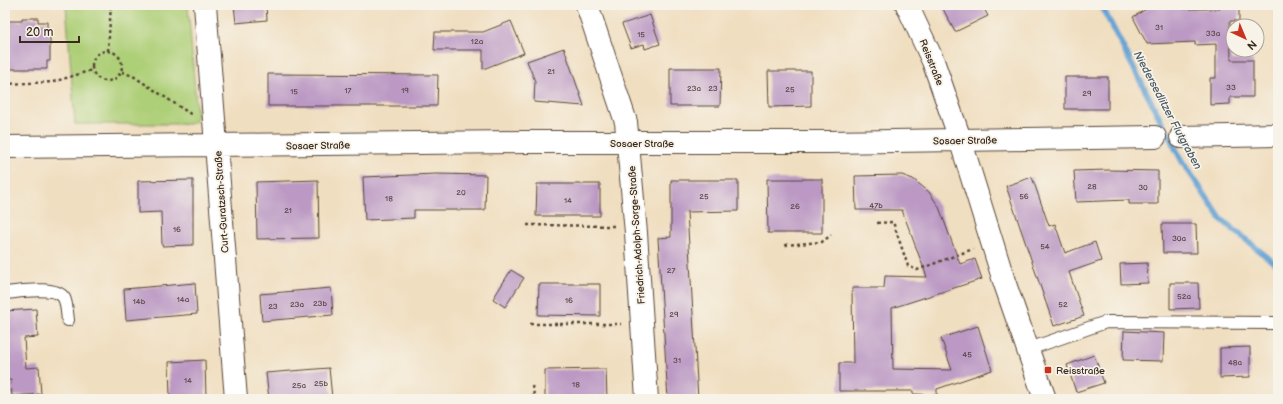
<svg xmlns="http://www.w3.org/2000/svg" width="1283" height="404" viewBox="0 0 1283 404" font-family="'Balsamiq Sans',sans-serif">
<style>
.green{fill:#adcf77;stroke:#747c4a}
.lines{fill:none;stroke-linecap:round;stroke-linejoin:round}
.stream{stroke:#61a0d3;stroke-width:6}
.building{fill:#bb99c4}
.service-casing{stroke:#564536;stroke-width:14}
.minor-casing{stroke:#564536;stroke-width:24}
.path{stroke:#564536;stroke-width:2.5;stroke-dasharray:3 3;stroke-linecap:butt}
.service{stroke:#fff;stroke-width:12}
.minor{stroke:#fff;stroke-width:22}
.poi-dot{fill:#c8321e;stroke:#f7f3e8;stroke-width:1.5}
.labels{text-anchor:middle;stroke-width:3.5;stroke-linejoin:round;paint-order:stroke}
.number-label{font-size:8px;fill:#5b4648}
.street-label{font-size:10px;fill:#3b2a1e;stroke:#f7f3e8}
.poi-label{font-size:10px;fill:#3b2a1e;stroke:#f7f3e8;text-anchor:start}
.water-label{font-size:11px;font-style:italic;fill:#4a5966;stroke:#f7f3e8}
</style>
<rect width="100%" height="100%" fill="#f7f3e8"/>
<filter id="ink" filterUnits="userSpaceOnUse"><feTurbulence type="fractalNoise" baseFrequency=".025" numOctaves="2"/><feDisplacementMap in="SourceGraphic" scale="8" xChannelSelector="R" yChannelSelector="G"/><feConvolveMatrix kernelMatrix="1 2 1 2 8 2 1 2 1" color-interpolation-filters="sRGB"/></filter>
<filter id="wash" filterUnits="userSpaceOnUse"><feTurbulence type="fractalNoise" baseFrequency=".012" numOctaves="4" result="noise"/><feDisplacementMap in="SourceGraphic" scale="16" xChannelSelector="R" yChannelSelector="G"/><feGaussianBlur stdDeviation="0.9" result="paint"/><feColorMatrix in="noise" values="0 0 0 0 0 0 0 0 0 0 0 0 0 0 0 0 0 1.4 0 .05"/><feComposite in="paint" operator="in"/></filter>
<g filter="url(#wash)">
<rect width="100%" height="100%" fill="#f0dec0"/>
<path class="green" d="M66,5H188L197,116L194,122L189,124H75Z"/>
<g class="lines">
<path class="stream" d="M1101,5L1182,161L1221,219L1278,266"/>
</g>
<g id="blocks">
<path class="building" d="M234,5H266L267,20L236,23Z
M941,5H982L988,16L955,32Z
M1153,5H1184V9H1220V5H1239V21H1230L1231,60H1253V97H1230V104L1210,105V78H1216V44L1195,45V42L1147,44L1133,17Z
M650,15L660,44L645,49L644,44L631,48L622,24Z
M22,18H38V22H47V28H50V61H47V69H5V21H22Z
M511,21L524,53L483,69V50H434L435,32H483Z
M564,48L584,106L534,102L535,81L527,61Z
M670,68H721L720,106H670Z
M768,71H811V106L769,107Z
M268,74L438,75L437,106H268Z
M1065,77H1108V109H1065Z
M1108,170L1158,171V204H1129V200L1076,202L1074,171Z
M436,174L486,175L485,210H414V218L365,220L363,177Z
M902,175L913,179L929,192L939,207L960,264L975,259L982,279L892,308L893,369L952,370L941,338L978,326L992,370L937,389V395L913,394V391H839V363H853L852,288H884L885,276L927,277L902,210H856L855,176Z
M1032,177L1049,226L1055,224L1065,253L1095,242L1101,261L1069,272L1084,316L1054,326L1006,186Z
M767,179H822V233H768Z
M193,180V245L162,246L161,212L138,213V181Z
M318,180L319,238L257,239L256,182Z
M671,180H738V211L687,212L698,399H668L658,238L671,237Z
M537,184H600V216H536Z
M1162,224H1196L1197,253H1163Z
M1147,263L1148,283L1121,284L1120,264Z
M511,270L524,278L505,307L493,299Z
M195,283L197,314L126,320L124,289Z
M1170,283H1198L1199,308L1170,309Z
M539,284H600V316L538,315Z
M331,288L333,315L262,321L260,294Z
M36,309L38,337L24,338L26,368L39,367L41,394L12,396L11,380H5V311Z
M1124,331L1164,333L1163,361L1123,360Z
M1250,347V377L1220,378V348Z
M1094,355L1104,383L1076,392L1067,365Z
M205,360L206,398L170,399L169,362Z
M329,368L332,398L269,399L266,373Z
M606,369L607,399H545V370Z"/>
</g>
</g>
<g filter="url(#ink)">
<use href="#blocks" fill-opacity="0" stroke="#564536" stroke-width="1"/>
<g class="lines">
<g class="service-casing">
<path id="service" d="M5,293C18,292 56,285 64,298C67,304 67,314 68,320
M1029,349L1106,322L1278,323"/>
</g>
<g class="minor-casing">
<path id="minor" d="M205,5L236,399
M587,5L626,122L636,233L647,399
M907,5L933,61L960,139L1004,281L1045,399
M1181,137L1278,135
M5,147L525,142H829L1155,137"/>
</g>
<path class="path" d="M92 66a15 15 0 1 1 30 0a15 15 0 1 1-30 0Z
M108,51L111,5
M122,72L133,76L192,115
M5,84L53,82L92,70
M877,223L893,222L908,266L917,270L973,249
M527,225L615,226
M785,245L822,242L831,235
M530,324H621
M532,386L535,399"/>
<use href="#service" class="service"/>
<use href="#minor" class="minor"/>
</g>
</g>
<rect class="poi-dot" x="1044" y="366" width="8" height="8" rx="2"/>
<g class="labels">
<g class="number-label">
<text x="1159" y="30">31</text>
<text x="1213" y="36">33a</text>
<text x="641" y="37">15</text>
<text x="477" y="44">12a</text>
<text x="551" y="74">21</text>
<text x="1231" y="90">33</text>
<text x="694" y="91">23a</text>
<text x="713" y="91">23</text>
<text x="790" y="92">25</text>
<text x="348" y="93">17</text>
<text x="405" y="93">19</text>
<text x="294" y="94">15</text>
<text x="1087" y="96">29</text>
<text x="1092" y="189">28</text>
<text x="1143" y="190">30</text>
<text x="461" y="195">20</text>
<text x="704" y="199">25</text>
<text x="1024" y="199">56</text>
<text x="389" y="201">18</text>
<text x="568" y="203">14</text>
<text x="876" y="208">47b</text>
<text x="795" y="209">26</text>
<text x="288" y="213">21</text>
<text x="177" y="232">16</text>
<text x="1179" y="241">30a</text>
<text x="1045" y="249">54</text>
<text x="671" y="273">27</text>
<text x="1184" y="299">52a</text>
<text x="183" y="302">14a</text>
<text x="569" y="303">16</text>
<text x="139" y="304">14b</text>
<text x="320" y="306">23b</text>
<text x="297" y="307">23a</text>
<text x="1063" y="307">52</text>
<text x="273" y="309">23</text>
<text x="674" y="317">29</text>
<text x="967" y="357">45</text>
<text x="677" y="363">31</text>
<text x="1235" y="365">48a</text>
<text x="188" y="383">14</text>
<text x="321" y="386">25b</text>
<text x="576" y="387">18</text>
<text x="299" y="388">25a</text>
</g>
<g class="street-label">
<text transform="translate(932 62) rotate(68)" y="4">Reisstraße</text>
<text transform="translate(965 140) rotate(-1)" y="4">Sosaer Straße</text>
<text x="642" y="147">Sosaer Straße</text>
<text transform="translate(318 145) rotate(-1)" y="4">Sosaer Straße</text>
<text transform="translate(221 202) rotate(-94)" y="4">Curt-Guratzsch-Straße</text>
<text transform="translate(636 235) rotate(-94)" y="4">Friedrich-Adolph-Sorge-Straße</text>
</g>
<g class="poi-label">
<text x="1056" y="374">Reisstraße</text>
</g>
<g class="water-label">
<text transform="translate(1168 110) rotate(62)" y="4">Niedersedlitzer Flutgraben</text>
</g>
</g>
<rect width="1283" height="404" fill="none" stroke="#f7f3e8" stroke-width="20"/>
<g transform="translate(1245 38) rotate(136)"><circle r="19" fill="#f7f3e8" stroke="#aca397"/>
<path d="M0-3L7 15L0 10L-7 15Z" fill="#c8321e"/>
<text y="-6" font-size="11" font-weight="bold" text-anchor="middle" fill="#3b2a1e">N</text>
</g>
<path d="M20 36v6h59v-6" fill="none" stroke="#3b2a1e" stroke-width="2"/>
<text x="26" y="36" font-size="12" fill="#3b2a1e" stroke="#f7f3e8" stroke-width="3" paint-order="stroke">20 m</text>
</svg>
